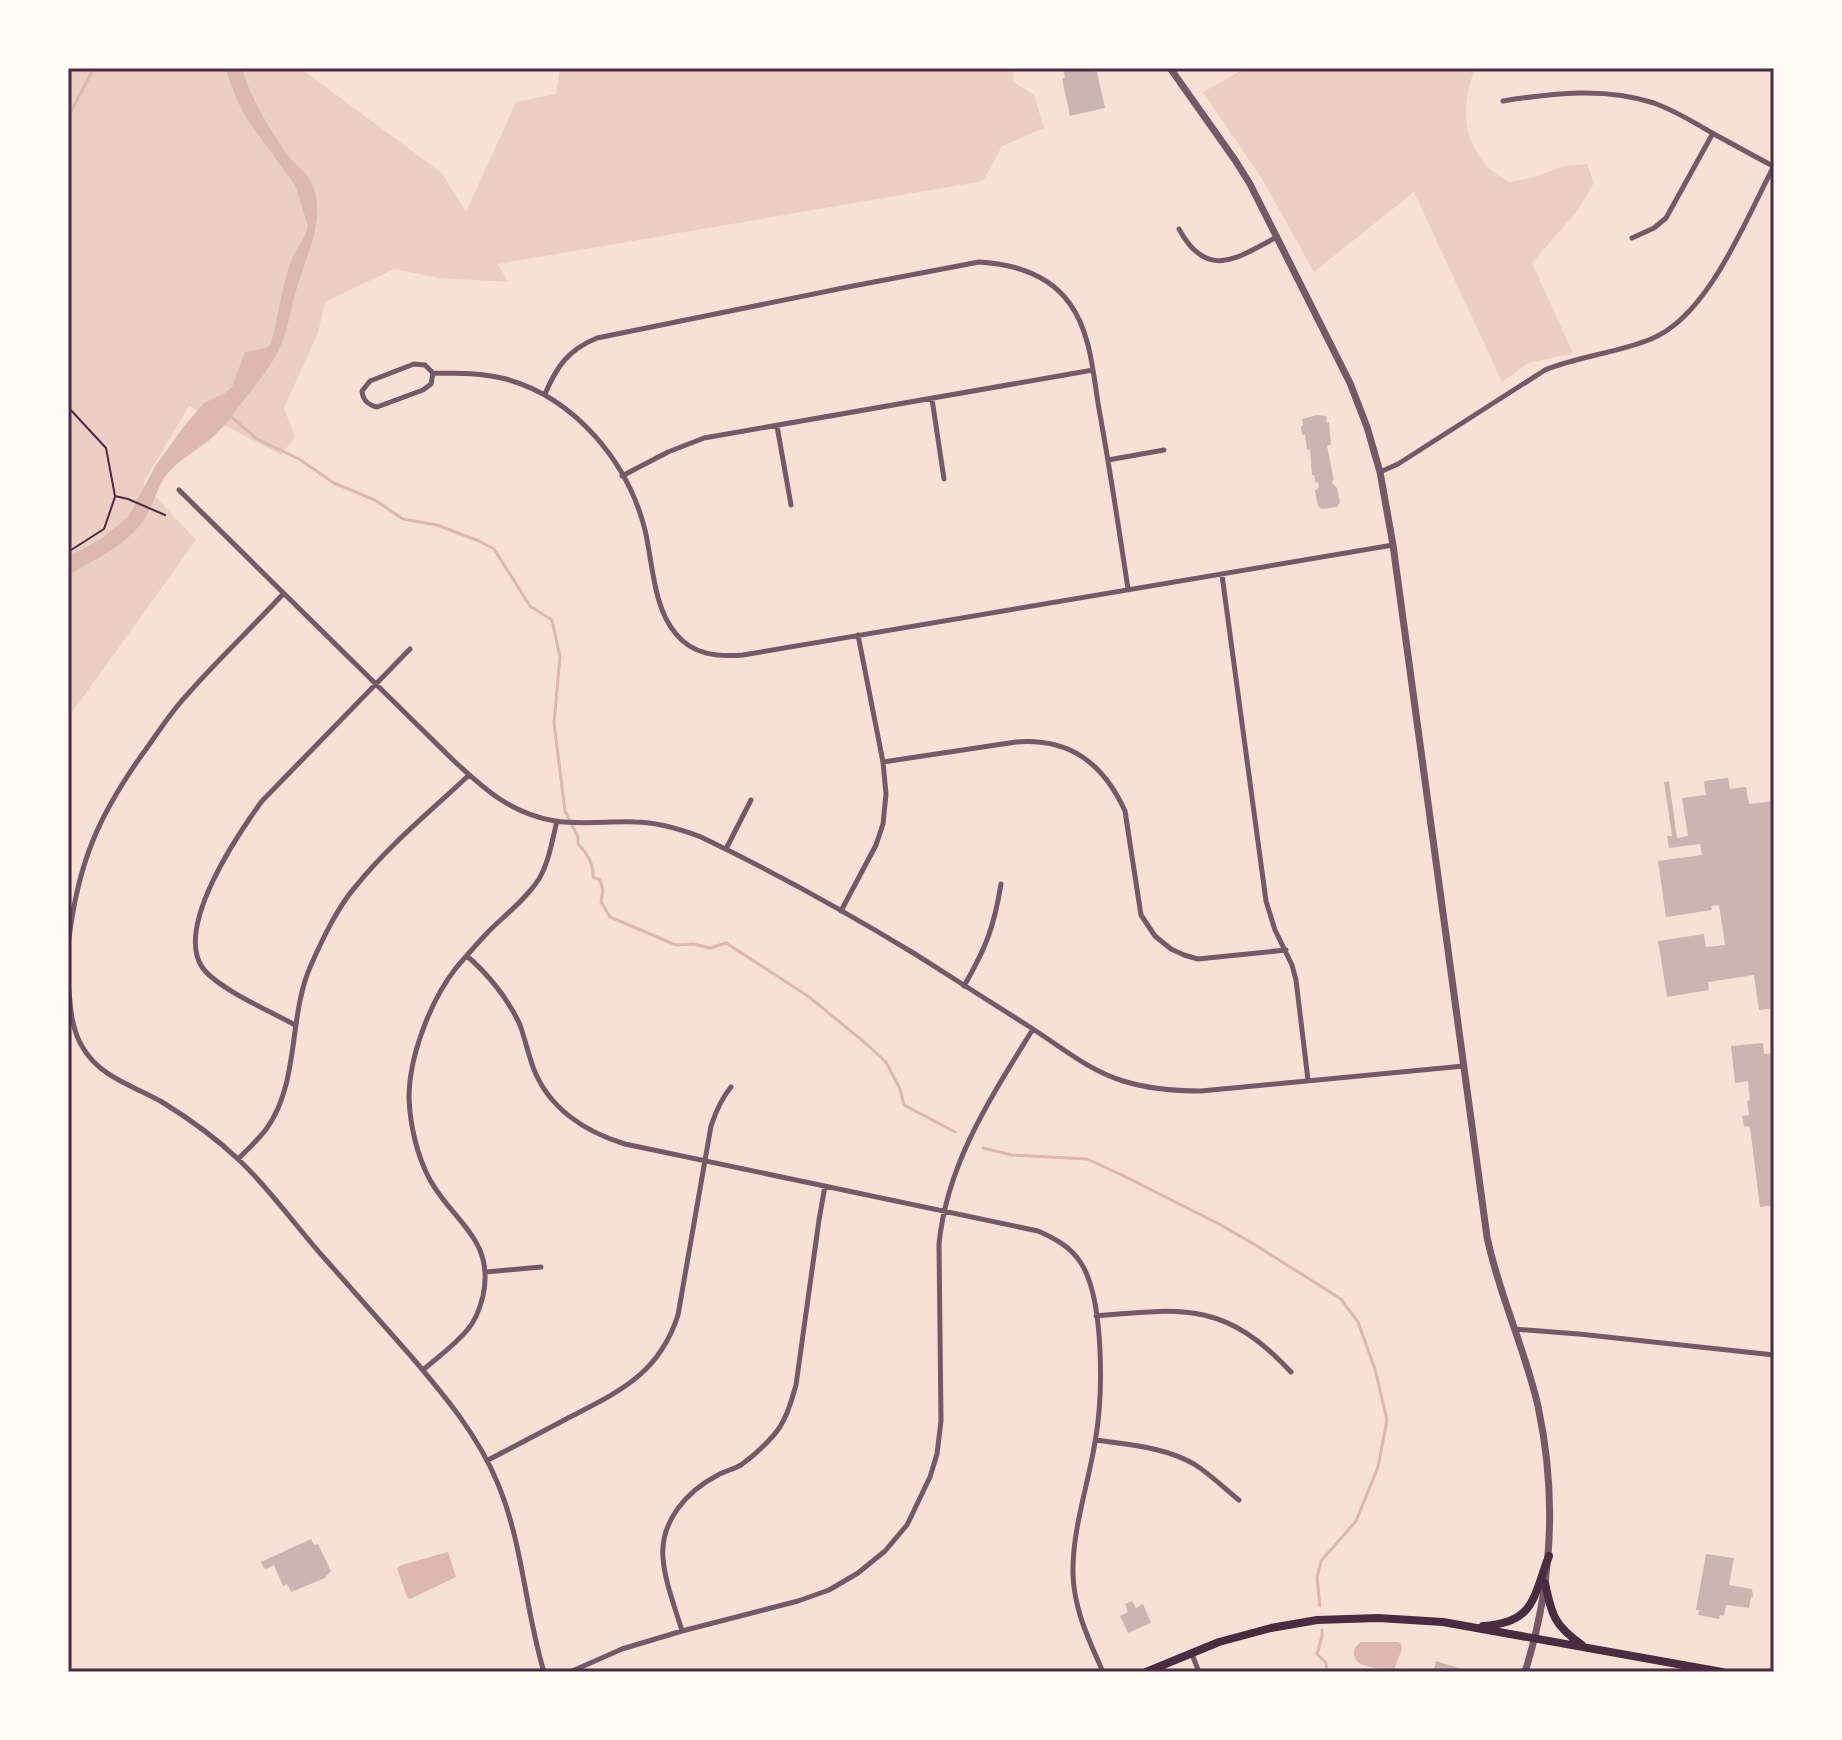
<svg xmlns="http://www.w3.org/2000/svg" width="1842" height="1740" viewBox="0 0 1842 1740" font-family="Barlow,sans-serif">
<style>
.green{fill:#ebcfc5}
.water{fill:#dcb8b0}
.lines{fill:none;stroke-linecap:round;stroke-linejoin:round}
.stream{stroke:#dcb8b0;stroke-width:3}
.building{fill:#ccb4b1}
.path{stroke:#4a2c40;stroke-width:2}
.minor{stroke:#755966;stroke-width:5}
.tertiary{stroke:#755966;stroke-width:7}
.secondary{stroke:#4a2c40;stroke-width:8}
.neatline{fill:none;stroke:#4a2c40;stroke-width:3}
</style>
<rect width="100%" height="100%" fill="#f7e1d7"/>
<path class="green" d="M68,68H300L442,173L466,212L516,102L556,94L560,68H1014L1013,82L1034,95L1044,128L1002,146L983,181L498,264L508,282L438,278L394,269L325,302L318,333L284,408L295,437L281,455L189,406L143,483L196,540L68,718Z
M1246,68H1475C1462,104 1460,138 1489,168C1494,173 1503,178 1510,182L1535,177L1563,166L1587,164L1594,183L1578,210L1532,263L1573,353L1528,363L1502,382L1414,192L1314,272L1264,182L1203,92Z"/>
<path class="water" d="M225,68H242C251,100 268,126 286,153C300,172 310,170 316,197C322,231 304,260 296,291C290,310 288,332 279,349C269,371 251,390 237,409C231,417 226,425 218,432C203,448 181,457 167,474C157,487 154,504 145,518C128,545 95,559 68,575V557L101,539L128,517L156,465L185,425L204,403L225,393L232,387L245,352L266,348L271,343C278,318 281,292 289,267C293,252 305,240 308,226L295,185L246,118L237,100Z
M448,1552L456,1577L410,1599L407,1597L397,1568L401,1565Z
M1361,1642H1398L1401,1644L1402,1649L1394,1670L1388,1672L1360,1664C1351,1657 1352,1648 1361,1642Z"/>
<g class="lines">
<path class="stream" d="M68,117L94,68
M229,415L257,439L299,459L334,483L375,500L403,519L437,525L479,541L494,549L530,606L552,620L560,657L554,723L565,811L578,837V844C587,853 594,864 593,877L600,880L603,890L601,902L610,917L676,945L693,944L710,948L726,943L808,996L864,1042L886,1062L900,1089L904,1105L955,1132
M983,1148L1012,1155L1087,1159L1122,1175L1221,1225L1257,1246L1341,1299L1358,1322L1375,1369L1387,1420L1378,1467L1356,1521L1321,1561L1317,1578L1320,1606
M1322,1630V1636L1317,1654L1326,1663L1327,1672"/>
</g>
<path class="building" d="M1063,68H1093L1095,72H1097L1105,108L1070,116L1062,78H1065Z
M1317,415L1326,416L1327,423L1329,422L1331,445L1327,446L1334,480L1332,481L1333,484L1337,488L1340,502L1337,507L1322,509L1318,506L1315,491L1319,487L1318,482L1316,483L1314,475H1312L1310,449L1307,450L1305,434L1302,435L1301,426H1303L1302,419Z
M1728,778L1730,789L1746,787L1749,804L1774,801V1008L1759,1010L1754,975L1708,982L1709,990L1667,997L1658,941L1704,934L1706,947L1725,945L1719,905L1711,906L1712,910L1666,917L1658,861L1702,855L1700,844L1669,848L1667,836H1672L1664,782L1669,781L1677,838L1688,836L1682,798L1706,795L1704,781Z
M1763,1043L1764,1054L1774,1053V1205L1760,1207L1750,1127L1744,1126L1742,1116L1749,1115L1747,1101L1750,1100L1748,1081L1735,1083L1731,1046Z
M311,1539L314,1545L318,1544L331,1571L325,1578L291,1592L287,1584L283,1586L274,1565L266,1569L263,1567L261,1562Z
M1706,1554L1734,1558L1729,1585L1752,1589L1753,1597H1751L1749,1608L1726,1605L1724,1616L1720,1615L1719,1619L1698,1615L1699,1610H1696Z
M1132,1601L1136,1608L1143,1604L1151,1623L1128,1633L1120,1616L1128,1612L1125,1604Z
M1436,1661L1468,1671V1672H1433Z"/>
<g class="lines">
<path class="path" d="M68,407L106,448L115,496L128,499L165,515
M68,552L104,529L115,497"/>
<path class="minor" d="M1503,101C1553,93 1605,87 1654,103C1676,111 1695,123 1714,134C1734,145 1754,156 1773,166
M1179,229C1207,281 1237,258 1277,237
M1632,238L1654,228L1666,218L1713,133
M414,364L425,365L433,373L431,384L423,390L377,407C368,405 363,401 362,391L370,381Z
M433,373C458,373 483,373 506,379C575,398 628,462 645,530C653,564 653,607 676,634C693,655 718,657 743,655L1393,545
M545,394C557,366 568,350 597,338L853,286L979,262C1013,264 1049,274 1070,304C1091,333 1093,374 1099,409C1110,469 1119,529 1128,589
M932,399L944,479
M777,426L791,505
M1108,460L1164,450
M1380,472L1398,464L1545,370C1579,356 1617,353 1651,339C1709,316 1746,218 1774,166
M622,476L668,452L704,438L1093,370
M179,490L452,759C484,789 510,813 555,821C579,825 611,821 635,822C658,822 680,829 701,837C774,872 846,912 915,954C954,979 994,1004 1033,1029C1062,1048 1090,1071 1123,1081C1149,1089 1174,1091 1201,1091L1464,1066
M1222,575L1266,901L1275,930L1292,965L1296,980L1308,1080
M883,762L1016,742C1070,738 1103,763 1125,811L1141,915L1155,936L1171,949L1184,955L1198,959L1286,950
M726,849L751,800
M841,911L876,845L883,824L886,794L883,762L858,635
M68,947C77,863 99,813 149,745C161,728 172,711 186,696C217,660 252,628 283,594
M467,956C488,974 509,1000 520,1025C525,1039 528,1053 533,1067C548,1108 585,1132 625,1144L1038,1231C1054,1238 1071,1247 1081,1263C1105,1301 1103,1399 1095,1442C1088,1486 1072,1530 1073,1574C1074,1610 1089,1640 1103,1672
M68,978C70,1002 70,1027 83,1048C100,1077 134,1086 162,1102C188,1118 216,1138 239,1160C271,1190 296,1227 326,1260C354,1292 382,1323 410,1355C444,1395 478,1435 498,1484C523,1544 525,1610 544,1672
M964,986C986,948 994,927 1001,884
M295,1025C272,1012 216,988 202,967C175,926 238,834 262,801L410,649
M238,1159C248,1149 259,1139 267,1128C300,1081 288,1016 311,965C323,938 337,908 356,886C389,845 431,811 469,775
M486,1272L541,1267
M1096,1316C1184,1308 1226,1302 1291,1372
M1514,1329L1579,1334L1774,1355
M423,1370C438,1357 455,1345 468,1329C476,1320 480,1308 483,1296C495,1239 454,1223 430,1180C417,1156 410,1125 409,1098C409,1057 430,1001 456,968C466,956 477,944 488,932C505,915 526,899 539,879C549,862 552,841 557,821
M1096,1440C1128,1445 1165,1447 1194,1464C1210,1474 1224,1488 1239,1500
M488,1460C515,1446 542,1432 570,1417C620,1391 659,1374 678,1315L711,1126C716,1111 721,1099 731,1087
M682,1631C675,1607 665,1583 663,1558C660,1521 687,1491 718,1475C725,1471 734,1469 741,1465C752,1457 764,1446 773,1436C786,1422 791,1402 796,1385L819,1220L825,1186
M1191,1652L1199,1672
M570,1672L622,1649L682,1631L798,1601L829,1590L858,1573L885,1551L907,1525L930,1477L937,1454L941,1421L939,1244C947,1163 991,1097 1033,1029"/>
<path class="tertiary" d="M1170,68L1235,160L1250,184L1350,383L1367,427L1380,472L1393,545L1487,1237C1499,1295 1525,1349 1538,1406C1557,1495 1552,1586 1525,1672"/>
<path class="secondary" d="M1545,1583C1552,1616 1554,1625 1582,1645
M1483,1626C1535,1623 1533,1597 1549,1556
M1146,1672L1219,1642L1271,1628L1317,1620L1378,1618L1443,1622L1722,1672"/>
</g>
<rect width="1842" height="1740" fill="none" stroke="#fffaf5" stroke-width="140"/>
<rect x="70" y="70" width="1702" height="1600" class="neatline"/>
</svg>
